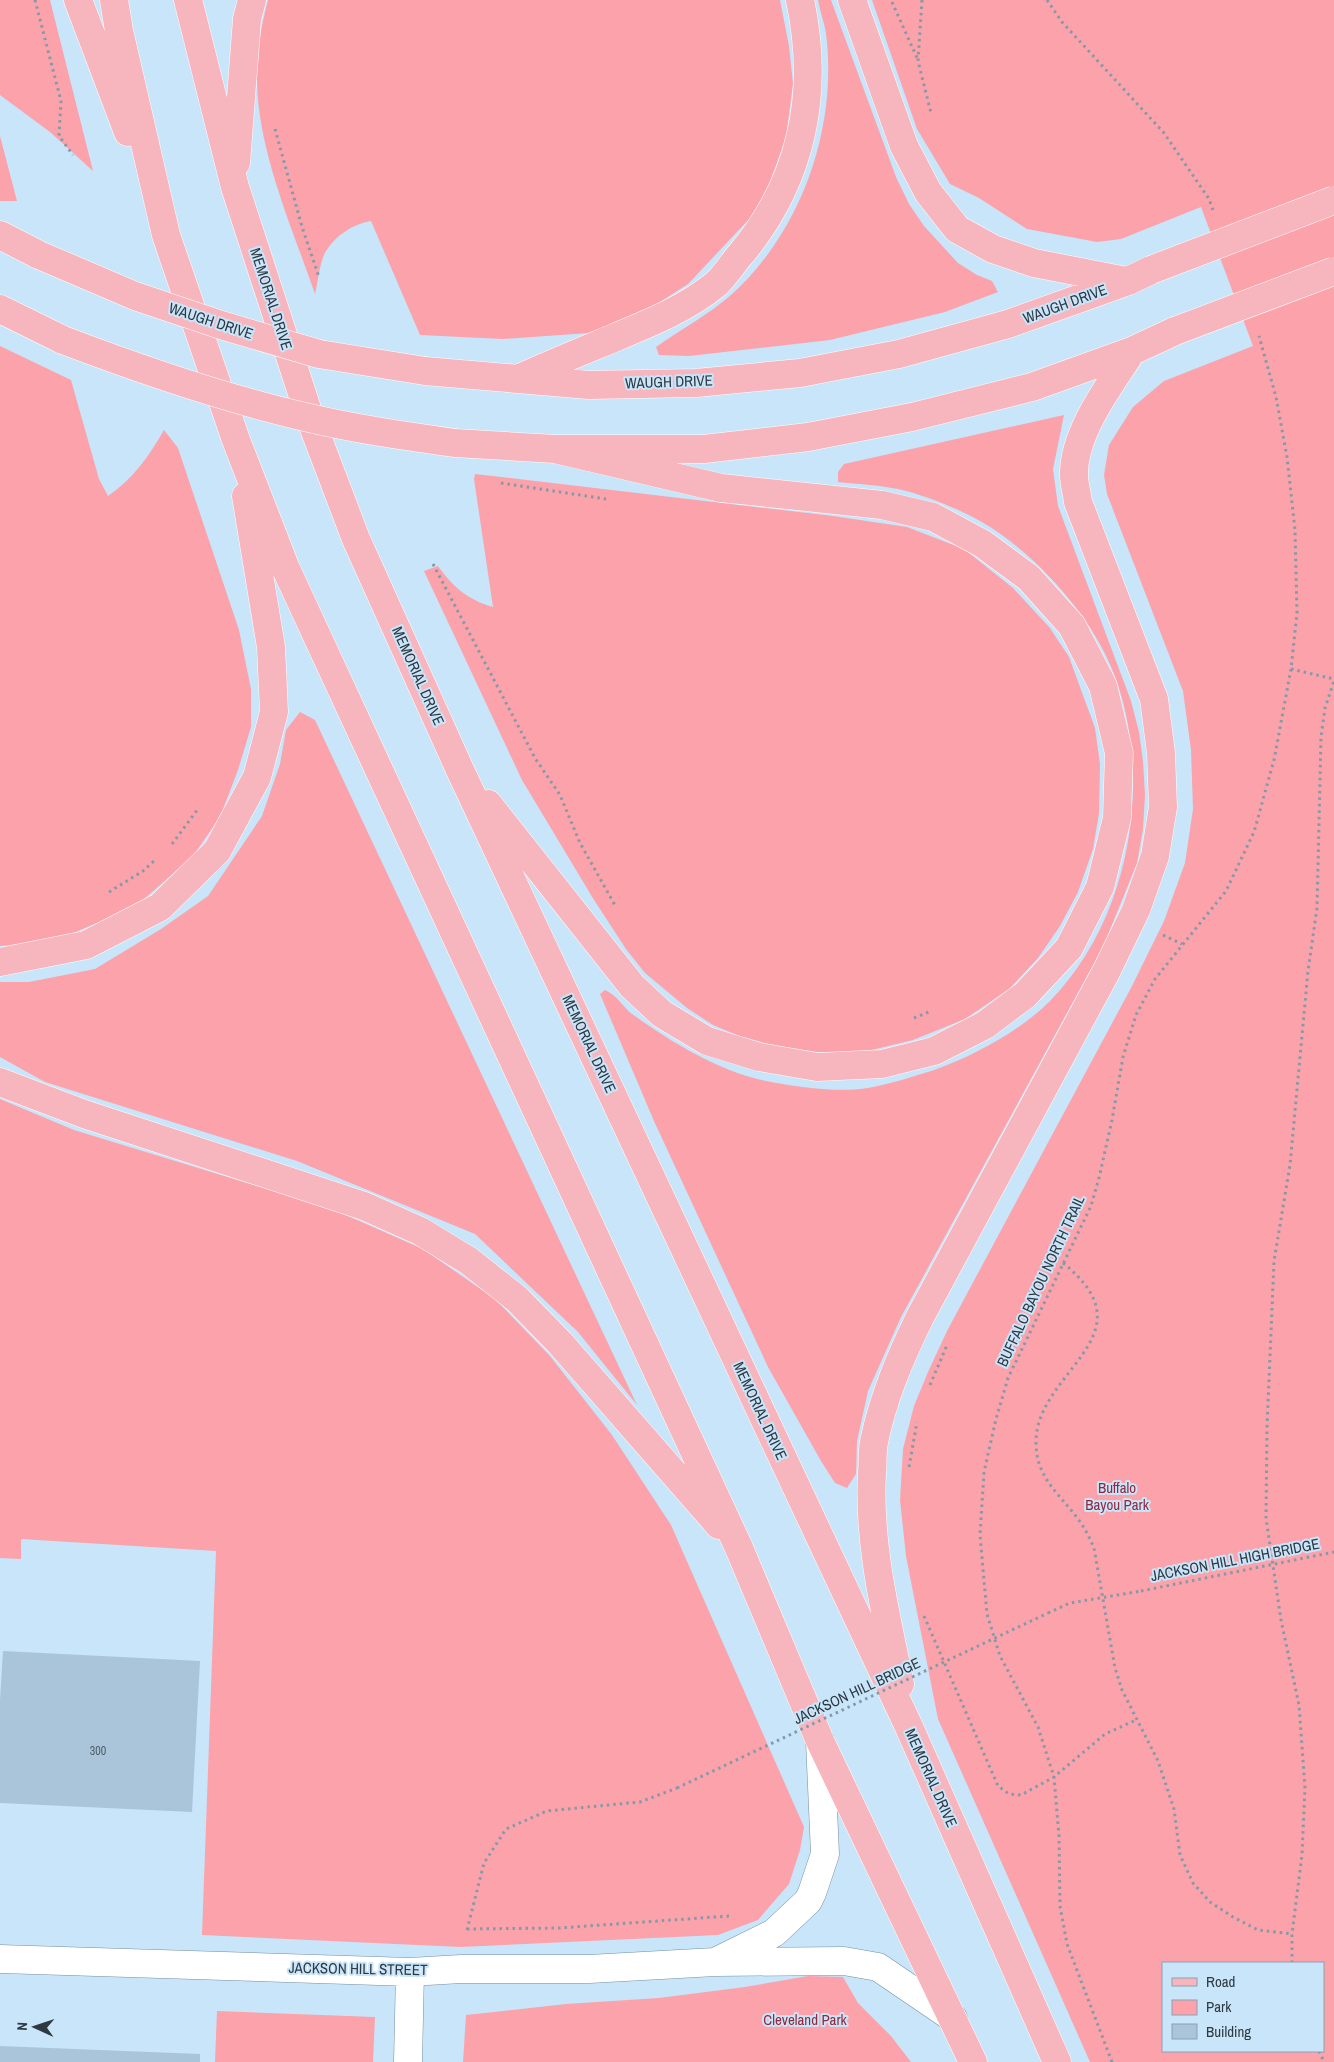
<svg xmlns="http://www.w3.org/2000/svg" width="1334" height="2062" viewBox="0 0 1334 2062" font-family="'Archivo Narrow',sans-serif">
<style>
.green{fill:#fca2ab;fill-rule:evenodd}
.building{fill:#aac5da}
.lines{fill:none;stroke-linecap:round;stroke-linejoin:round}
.minor-casing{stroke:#758fa2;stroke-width:29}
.major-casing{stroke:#fff;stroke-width:29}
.path{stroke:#8599a8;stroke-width:3;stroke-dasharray:2.5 4;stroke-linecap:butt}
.minor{stroke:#fff;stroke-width:28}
.major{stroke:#f7b5bd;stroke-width:28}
.major-bridge-casing{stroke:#fff;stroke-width:29;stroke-linecap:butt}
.path-bridge{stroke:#8599a8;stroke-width:3;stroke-dasharray:2.5 4;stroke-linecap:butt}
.major-bridge{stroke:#f7b5bd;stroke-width:28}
.labels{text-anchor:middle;stroke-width:4;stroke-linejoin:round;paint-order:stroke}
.number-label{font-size:12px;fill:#4d5c67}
.street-label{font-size:15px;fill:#2e3941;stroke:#c9e5fa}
.park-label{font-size:15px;fill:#90283e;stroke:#c9e5fa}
</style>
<rect width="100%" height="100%" fill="#c9e5fa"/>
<path class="green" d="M0,0H50L93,171L50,132L0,95Z
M268,0H780L789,46L793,84L786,137L769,185L752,216L688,284L635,318L589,333L503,339L420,335L371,221C353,224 336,235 326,251C320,260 318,282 315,294C292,227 259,154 257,83C256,55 261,27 268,0Z
M818,0H831L896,177L909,204L924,226L958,263L977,275L992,281L998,292L945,312L830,340L689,356L659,355L656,347C680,330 708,315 731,295C802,231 838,127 826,33C824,22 820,11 818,0Z
M872,0H1334V2062H1090L938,1719L906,1556L900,1500L903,1449L914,1406L928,1372L947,1331L1132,986L1164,921L1185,863L1193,809L1191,750L1183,691L1107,494L1104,475L1109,445L1133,407L1164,381L1253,346L1201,207L1121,239L1097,242L1027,229L979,198L950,184L917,129ZM1163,1963H1323V2051H1163Z
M0,136L17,201H0Z
M0,346L71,380L99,479L108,496C132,480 150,455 164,430L178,448L239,630L251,689V727L238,770L220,817L193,856L135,907L54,941L0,946Z
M1064,415L1053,469L1058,506L1131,701L1139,732L1143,761L1145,795L1143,829L1137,863L1103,947L901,1317L868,1391L857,1441L856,1474L847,1488L835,1483L821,1461L768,1367L654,1121L600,994L605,990C617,995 622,1006 632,1014C671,1042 718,1071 766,1081C797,1087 837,1093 868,1088C891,1084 915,1076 937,1069C976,1055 1021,1030 1050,1001C1128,922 1152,789 1118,685C1100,628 1050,570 1002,535C973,514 932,497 898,489C878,485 857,484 838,482V472L844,464Z
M475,474L833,516L907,527L964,549L1013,588L1050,628L1069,657L1095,728L1100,764L1099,813L1093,849L1078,892L1060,926L1038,958L1009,989L965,1019L913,1040L859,1053L817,1052L772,1045L737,1035L713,1025L687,1008L645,973L626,949L594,900L522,780L424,571L438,566C453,587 468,600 493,607L474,479Z
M300,712L315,720L637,1405L578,1332L475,1234L297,1161L45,1082L0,1057V982H29L95,969L161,929L208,896L262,816L280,764L286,730Z
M0,1099L74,1130L332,1209L423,1249L495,1299L550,1356L612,1435L671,1525L804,1827L800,1850L789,1884L758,1920L718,1935L461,1947L202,1935L216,1551L21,1539V1559L0,1558Z
M808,1976L843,1977L858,2003L891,2036L911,2062H463L466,2015L566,2004L659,1998L745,1987Z
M217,2011L375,2017L373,2062H215Z"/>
<path class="building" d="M3,1651L200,1661L192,1812L0,1803V1700Z
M0,2046L200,2054V2062H0Z"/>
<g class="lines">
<g class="minor-casing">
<path id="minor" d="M0,1959L410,1972L461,1969H589L715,1962L844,1961L878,1967L953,2018
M719,1960L774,1933L808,1901L812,1893L825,1854L820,1741
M408,2062L410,1972"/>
</g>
<g class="major-casing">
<path id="major" d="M78,0L128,132
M114,0L119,31L166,235L236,440L286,569L739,1548L820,1741L973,2062
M188,0L235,187L310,418L356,539L460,770L909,1727L1057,2062
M852,0L904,146L928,192L957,229L993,249L1034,263L1126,281
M236,163L247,19L252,0
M0,235L39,255
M0,309L63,340
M425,371L589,385L696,383L800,373L899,354L1008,324L1128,281L1151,270
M522,377C553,363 585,350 616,337C650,323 687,308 716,284C725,276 732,264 740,255C802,182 820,93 800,0
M455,443L555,449H704L808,437L912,417L1032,387L1132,351L1175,331
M488,804L632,986L662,1014L707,1041L759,1057L817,1067L882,1064L934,1051L985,1025L1025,995L1069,948L1100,887L1117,818L1119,753L1103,686L1072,626L1029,578L983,544L933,517L882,505L721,488L555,449
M0,962L86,945L160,907L217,851L257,777L274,712L271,647L246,496
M0,1082L84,1114L364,1206L420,1231L469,1261L517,1299L560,1343L719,1525
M900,1684C886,1615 868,1544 872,1473C873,1463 872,1452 874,1442C883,1398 900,1358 920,1317L1106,972L1136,910L1155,856L1163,807L1161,753L1154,699L1078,502C1077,493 1074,484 1074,475C1073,433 1110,385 1132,351"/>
</g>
<path class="path" d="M35,0L61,101L59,136L73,155
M922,0L918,61L931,113
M1047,0L1062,22L1164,133L1209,199L1213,210
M892,2L918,60
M275,129L302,227L319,277
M501,483L606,499
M433,564L535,758L560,795L580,843L616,907
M1291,669L1334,679
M172,844L198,809
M109,892L143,871L155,860
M1163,935L1182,944
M914,1018L929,1012
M1063,1263C1154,1336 1035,1371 1036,1443C1036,1476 1057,1492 1075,1515C1083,1525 1089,1536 1094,1548L1115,1668L1122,1690L1158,1761L1174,1809L1180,1855L1193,1883L1210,1902L1233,1917L1258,1930L1292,1934
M930,1385L947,1345
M909,1467L917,1422
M1048,1613L1070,1603L1141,1591
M924,1616L998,1786L1009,1794L1021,1795L1054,1777L1105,1734L1136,1720
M467,1929L559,1928L729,1916
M467,1930L484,1863L506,1829L547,1811L640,1802L677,1788
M1292,1963V1934L1302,1855L1305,1788L1299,1705L1281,1620L1266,1518L1267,1427L1274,1261L1290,1165L1308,971L1317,908L1321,737L1325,708L1334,681
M1319,2051L1324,2062
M1112,2062L1067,1944L1060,1906L1059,1836L1054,1777L1038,1727L1000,1656L987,1614L980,1535L984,1472L996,1419L1008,1378L1091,1206L1099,1178L1112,1120L1123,1057L1136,1015L1155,979L1226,891L1254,832L1274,760L1291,669L1297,613L1295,530L1287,457L1276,397L1259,336"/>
<use href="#minor" class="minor"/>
<use href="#major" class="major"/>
<g class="major-bridge-casing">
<path id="major-bridge" d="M39,255L135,296L221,325L319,354L425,371
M1151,270L1334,200
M1175,331L1334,271
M63,340C142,370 223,398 305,417C355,429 405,436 455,443"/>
</g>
<path class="path-bridge" d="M1141,1591L1334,1552
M677,1788L1048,1613"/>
<use href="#major-bridge" class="major-bridge"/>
</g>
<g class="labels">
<g class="number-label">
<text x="98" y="1755">300</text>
</g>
<g class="street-label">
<text transform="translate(271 299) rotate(72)" y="5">MEMORIAL DRIVE</text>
<text transform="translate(1065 304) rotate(-20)" y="5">WAUGH DRIVE</text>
<text transform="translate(211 321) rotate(18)" y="5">WAUGH DRIVE</text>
<text transform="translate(669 382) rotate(-2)" y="5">WAUGH DRIVE</text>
<text transform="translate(418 676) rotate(66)" y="5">MEMORIAL DRIVE</text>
<text transform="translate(589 1044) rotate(65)" y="5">MEMORIAL DRIVE</text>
<text transform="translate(1041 1281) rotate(-65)" y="5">BUFFALO BAYOU NORTH TRAIL</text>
<text transform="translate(760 1411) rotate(65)" y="5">MEMORIAL DRIVE</text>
<text transform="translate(1235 1560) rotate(-11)" y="5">JACKSON HILL HIGH BRIDGE</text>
<text transform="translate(857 1691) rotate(-25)" y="5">JACKSON HILL BRIDGE</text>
<text transform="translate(931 1778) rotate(66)" y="5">MEMORIAL DRIVE</text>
<text transform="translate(358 1969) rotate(1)" y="5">JACKSON HILL STREET</text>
</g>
<g class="park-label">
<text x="1117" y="1493">Buffalo<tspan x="1117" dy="17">Bayou Park</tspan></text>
<text x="805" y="2025">Cleveland Park</text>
</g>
</g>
<rect x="1162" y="1962" width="162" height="90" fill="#c9e5fa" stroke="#8ba0b0"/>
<rect x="1172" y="1978" width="25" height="8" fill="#f7b5bd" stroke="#8ba0b0"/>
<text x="1206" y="1987" font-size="15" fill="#2e3941">Road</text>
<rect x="1172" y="2000" width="25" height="15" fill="#fca2ab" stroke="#8ba0b0"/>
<text x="1206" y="2012" font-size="15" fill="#2e3941">Park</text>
<rect x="1172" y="2024" width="25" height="15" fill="#aac5da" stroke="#8ba0b0"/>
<text x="1206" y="2037" font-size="15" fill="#2e3941">Building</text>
<g transform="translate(35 2027) rotate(273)" stroke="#c9e5fa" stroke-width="4" paint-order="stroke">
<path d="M0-4L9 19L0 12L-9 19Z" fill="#2e3941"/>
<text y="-8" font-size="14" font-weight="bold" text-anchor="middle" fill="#2e3941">N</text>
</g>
</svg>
